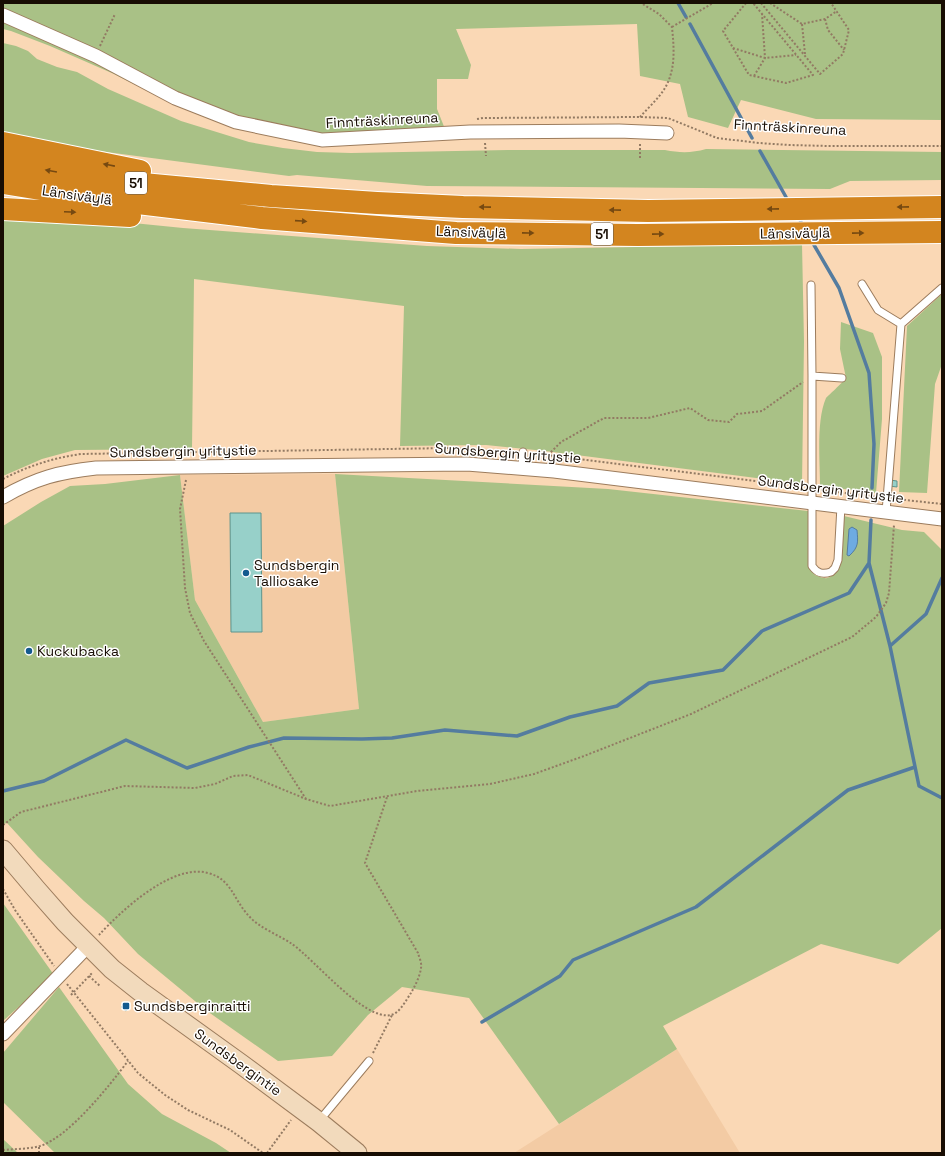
<svg xmlns="http://www.w3.org/2000/svg" width="945" height="1156" viewBox="0 0 945 1156" font-family="'Space Grotesk',sans-serif">
<style>
.built{fill:#f3cba4}
.green{fill:#a9c186}
.water{fill:#6eabe2;stroke:#547c9f}
.lines{fill:none;stroke-linecap:round;stroke-linejoin:round}
.stream{stroke:#547c9f;stroke-width:3.5}
.building{fill:#97d0c9;stroke:#5c948d}
.lane-casing{stroke:#9c7c5d;stroke-width:9}
.street-casing{stroke:#9c7c5d;stroke-width:15}
.secondary-casing{stroke:#9c7c5d;stroke-width:21}
.highway-casing{stroke:#fff;stroke-width:24}
.path{stroke:#927a63;stroke-width:2;stroke-dasharray:2 2;stroke-linecap:butt}
.lane{stroke:#fff;stroke-width:7}
.street{stroke:#fff;stroke-width:13}
.secondary{stroke:#f2dabc;stroke-width:19}
.highway{stroke:#d3851f;stroke-width:22}
.oneway{fill:#764911}
.poi-dot{fill:#145a8f;stroke:#fff;stroke-width:1.5}
.labels{text-anchor:middle;stroke-width:3;stroke-linejoin:round;paint-order:stroke}
.shield{fill:#fff;stroke:#5d564f;stroke-width:1}
.shield-label{font-size:13px;font-weight:bold;fill:#180d03}
.street-label{font-size:14px;fill:#180d03;stroke:#fff}
.poi-label{font-size:14px;fill:#180d03;stroke:#fff;text-anchor:start}
</style>
<rect width="100%" height="100%" fill="#fad8b5"/>
<path class="built" d="M335,474L359,709L263,722L195,600L180,475Z
M677,1049L740,1153H514Z"/>
<path class="green" d="M3,3H942V120L816,119L741,100L728,128L688,117L680,84L640,76L637,24L456,29L471,65L468,79H437V109L449,139H313L194,112L161,98L114,74L50,46L11,31L3,29Z
M3,43L16,46L28,51L37,59L57,67L77,72L108,89L181,121L249,142L283,148L317,152L351,153L508,150H665C680,153 692,153 706,149L942,152V180L850,181L830,189L427,186L297,175L289,176L91,150L3,132Z
M3,215L93,219L183,228L427,246L521,249L802,244L804,342L802,484L545,451L486,445L400,446L404,306L194,279L192,449L75,450L42,459L3,476Z
M942,294V364L935,384L927,493L899,492L907,326Z
M841,322L873,333L882,357V419L876,493L820,486C820,461 816,421 826,398C828,396 842,383 846,378L840,349Z
M335,474L608,489L808,511L809,567L815,575C818,576 824,579 827,578C844,575 842,530 844,516L902,530L924,532L942,550V928L898,964L821,944L663,1026L677,1049L559,1124L469,998L402,987L368,1015L332,1056L278,1061L207,1011L138,954L104,918L84,901L38,857L7,823L3,824V526L41,502L70,486L105,484L180,475L195,600L263,722L359,709Z
M3,903L54,975L3,1021Z
M59,987L128,1084L162,1114L216,1143L231,1153H55L3,1102V1053Z
M3,1139L18,1153H3Z"/>
<path class="water" d="M852,527L857,530C858,542 859,547 849,556L847,555L849,529Z"/>
<g class="lines">
<path class="stream" d="M678,3L686,17
M690,24L752,138
M760,151L786,197
M800,220L801,222
M814,245L839,288L869,373L874,444L872,488
M869,563L890,646L919,786L942,798
M890,646L926,614L942,578
M3,791L44,781L126,740L187,768L249,747L284,738L362,739L392,738L445,730L517,736L570,717L617,706L649,683L723,670L762,631L849,593L869,563L871,520
M482,1022L560,976L573,960L696,907L848,790L915,767"/>
</g>
<path class="building" d="M890,480L897,481V487L889,486Z
M230,513H261L262,632H231Z
M123,1005L128,1009L126,1011L121,1007Z"/>
<g class="lines">
<g class="lane-casing">
<path id="lane" d="M862,284L878,310L901,324
M811,285L812,376V566C817,573 822,575 831,572L835,568L838,560L841,506
M812,376L842,378
M522,468L523,452
M886,512L901,324L942,288
M319,1121L369,1061"/>
</g>
<g class="street-casing">
<path id="street" d="M3,15L96,56L175,98L236,122L322,140L470,132L619,131L667,133
M3,497C36,478 59,472 96,468L467,464L554,471L942,519
M3,1034L88,946"/>
</g>
<g class="secondary-casing">
<path id="secondary" d="M3,850L36,889L65,922L112,969L141,992L241,1064L319,1122L357,1153"/>
</g>
<g class="highway-casing">
<path id="highway" d="M3,143L140,171
M3,162L100,180L271,196L377,203L463,207L648,211L942,207
M3,183L96,198L262,218L456,233L638,235L942,232
M3,209L130,216"/>
</g>
<path class="path" d="M542,3V4
M746,3L723,31L749,75L786,83L813,75L753,3
M761,3L820,74L843,54L849,30L831,3
M770,3L802,24
M825,19L828,30L844,50
M672,27L713,3
M100,46L115,14
M733,48L765,58L796,55
M805,54L802,24L825,19L837,11
M754,76L765,58L762,14
M640,117C648,108 659,98 665,88C676,69 674,48 672,27L659,14L641,3
M477,119L483,118L640,117L668,118L717,138L759,143L789,145L828,146H942
M485,143L486,156
M640,158V144
M531,453L803,487
M548,455L561,442L604,418H648L690,408L708,420L729,422L737,414L762,411L803,382
M3,479C28,466 53,458 81,454L450,448L515,452
M186,480L180,509L185,588L190,613L204,641L306,799
M821,490L878,497
M896,499L942,504
M3,825L21,812L125,786L195,788L215,784L233,776L248,775L306,799L330,806L417,791L490,784L534,774L584,756L691,714L852,637L876,617L886,603L889,593L894,525
M3,889L15,910L54,966
M99,935C121,911 172,863 208,873C232,879 234,901 249,916C259,928 279,935 292,944C314,959 364,1021 391,1015C400,1013 406,1000 411,993C415,986 420,976 421,968C422,963 419,957 418,953L365,863L387,797
M89,976L100,986
M67,984L138,1073L165,1095L188,1110L230,1130L263,1153
M71,995L93,972
M373,1053L392,1015
M3,1150C15,1149 29,1149 40,1146C69,1137 109,1086 128,1061
M39,1153V1146
M267,1153L291,1120"/>
<use href="#lane" class="lane"/>
<use href="#street" class="street"/>
<use href="#secondary" class="secondary"/>
<use href="#highway" class="highway"/>
</g>
<defs><path id="oneway-solid" d="M-6-.8H1V-3.2L6.5 0L1 3.2V.8H-6Z"/></defs>
<g class="oneway">
<use href="#oneway-solid" transform="translate(109 165) rotate(-169)"/>
<use href="#oneway-solid" transform="translate(51 171) rotate(-170)"/>
<use href="#oneway-solid" transform="translate(485 207) rotate(-179)"/>
<use href="#oneway-solid" transform="translate(903 207) rotate(179)"/>
<use href="#oneway-solid" transform="translate(773 209) rotate(179)"/>
<use href="#oneway-solid" transform="translate(615 210) rotate(-179)"/>
<use href="#oneway-solid" transform="translate(70 212) rotate(3)"/>
<use href="#oneway-solid" transform="translate(301 221) rotate(4)"/>
<use href="#oneway-solid" transform="translate(528 233) rotate(1)"/>
<use href="#oneway-solid" transform="translate(858 233) rotate(-1)"/>
<use href="#oneway-solid" transform="translate(658 234) rotate(-1)"/>
</g>
<g class="poi-dot">
<circle cx="246" cy="573" r="4"/>
<circle cx="29" cy="651" r="4"/>
<rect x="122" y="1002" width="8" height="8" rx="2"/>
</g>
<g class="labels">
<g class="shield">
<rect x="125" y="172" width="22" height="22" rx="3"/>
<rect x="591" y="223" width="22" height="22" rx="3"/>
</g>
<g class="shield-label">
<text x="136" y="188">51</text>
<text x="602" y="239">51</text>
</g>
<g class="street-label">
<text transform="translate(382 120) rotate(-3)" y="5">Finnträskinreuna</text>
<text transform="translate(790 127) rotate(3)" y="5">Finnträskinreuna</text>
<text transform="translate(77 195) rotate(8)" y="5">Länsiväylä</text>
<text transform="translate(471 232) rotate(2)" y="5">Länsiväylä</text>
<text transform="translate(795 233) rotate(-1)" y="5">Länsiväylä</text>
<text transform="translate(183 451) rotate(-1)" y="5">Sundsbergin yritystie</text>
<text transform="translate(508 453) rotate(4)" y="5">Sundsbergin yritystie</text>
<text transform="translate(831 489) rotate(7)" y="5">Sundsbergin yritystie</text>
<text transform="translate(238 1062) rotate(36)" y="5">Sundsbergintie</text>
</g>
<g class="poi-label">
<text x="254" y="570">Sundsbergin<tspan x="254" dy="16">Talliosake</tspan></text>
<text x="37" y="656">Kuckubacka</text>
<text x="134" y="1011">Sundsberginraitti</text>
</g>
</g>
<rect width="945" height="1156" fill="none" stroke="#180d03" stroke-width="8"/>
</svg>
